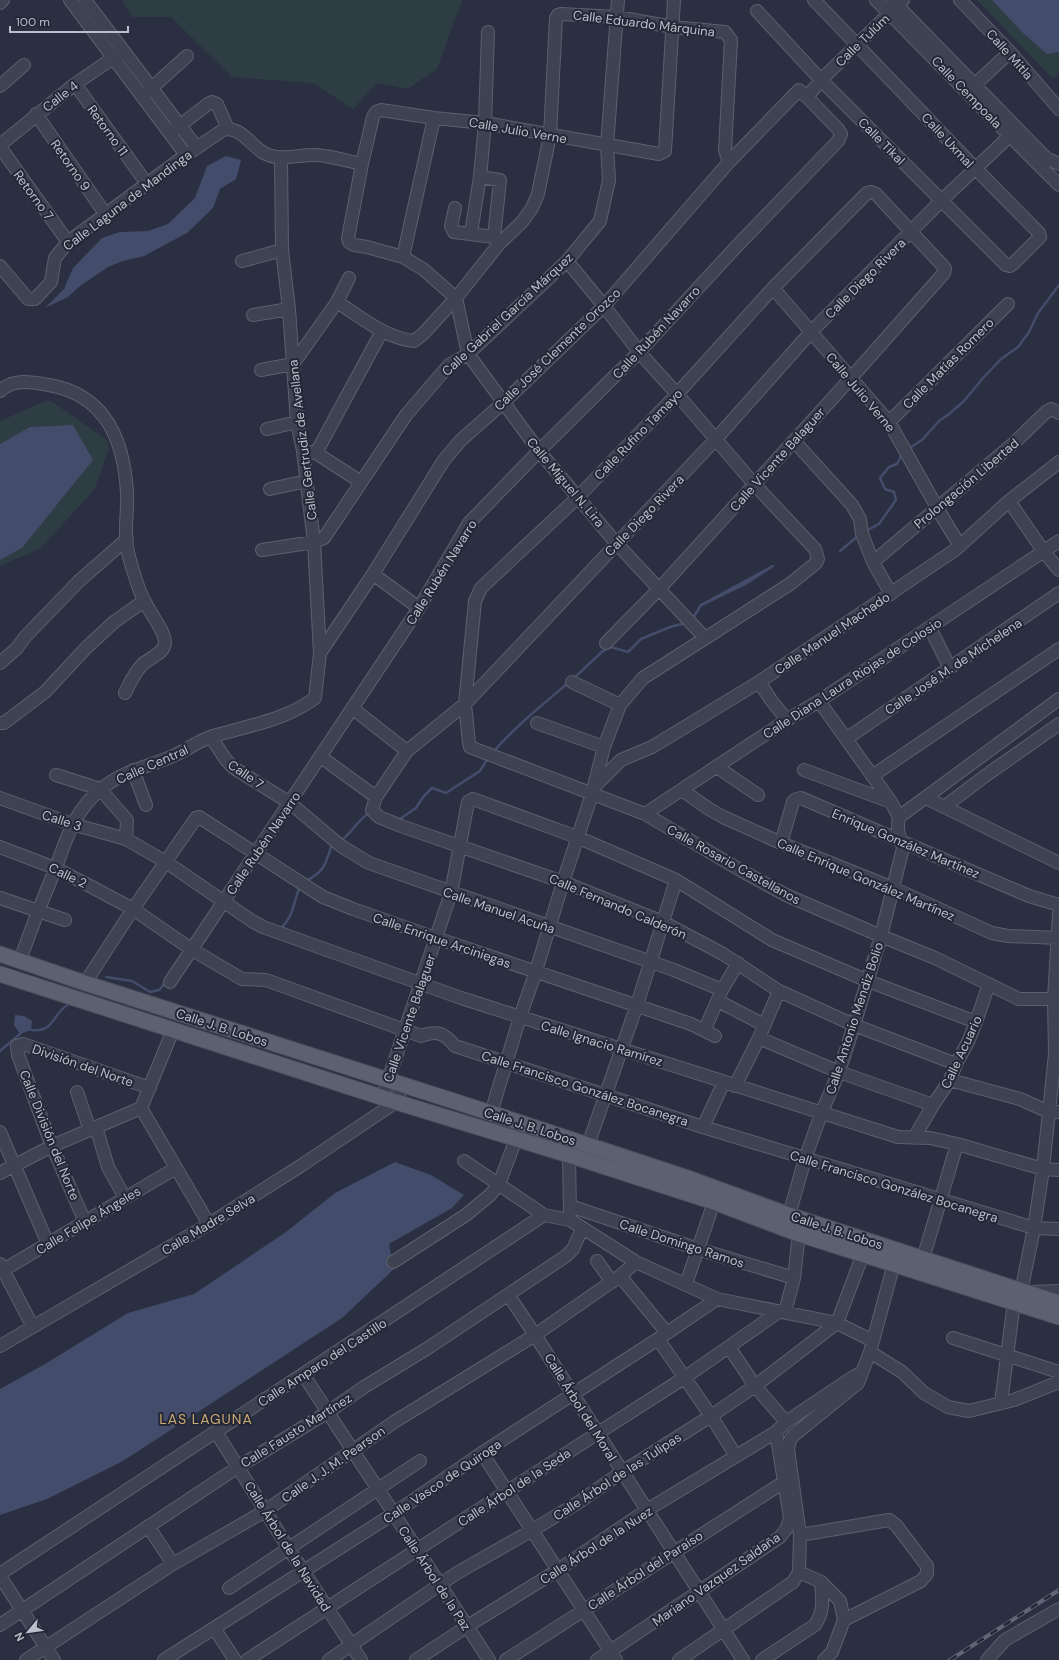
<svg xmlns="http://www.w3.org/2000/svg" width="1059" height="1660" viewBox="0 0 1059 1660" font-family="'DM Sans',sans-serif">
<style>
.green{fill:#2d3d43}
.water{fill:#434c6a}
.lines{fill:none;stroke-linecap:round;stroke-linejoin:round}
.stream{stroke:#434c6a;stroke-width:2.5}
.minor-casing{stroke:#5c606e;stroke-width:14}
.major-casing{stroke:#484b5a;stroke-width:17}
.minor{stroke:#3e4251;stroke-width:12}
.major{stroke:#5c6170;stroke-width:15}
.rail-casing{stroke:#616677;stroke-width:4}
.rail{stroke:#232736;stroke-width:2.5;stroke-dasharray:8;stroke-linecap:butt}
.labels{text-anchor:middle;stroke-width:4;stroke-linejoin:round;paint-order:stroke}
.street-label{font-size:13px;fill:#bbbecb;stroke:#232736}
.neighbourhood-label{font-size:14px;letter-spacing:1px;fill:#ccaa75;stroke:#232736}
</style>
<rect width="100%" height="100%" fill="#2a3041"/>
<path class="green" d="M122,0H462L437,69L407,89L377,83L353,109L313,83L232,77L171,17H132Z
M977,0H1059V74L1053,79Z
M49,401L54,403L107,440L109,449L94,490L41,548L0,566V421L43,402Z"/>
<path class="water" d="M992,0H1059V52L1047,54L1023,33Z
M226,156L241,160L236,179L220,189L213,208L187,233L144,256L123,261L108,267L80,286L68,297L45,308L64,289L73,268L102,238L120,232L148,231L168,224L195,198L207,166Z
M73,425L93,460L22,548L0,560V444L30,427Z
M15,1015L24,1016L32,1021L31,1030L20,1034L14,1025Z
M395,1162L431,1175L464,1195L452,1208L389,1244L394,1269L342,1318L123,1461L47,1499L0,1515V1389L45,1364L128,1313L194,1294L286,1232L335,1193Z"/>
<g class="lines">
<path class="stream" d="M908,449L922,440L939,421L949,414L964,401L983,378L1001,359L1018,347L1029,332L1038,313L1059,285
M866,531L879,524L896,500L894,492L885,489L880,478L889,467L897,464L902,454
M840,551L858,536
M692,620L701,605L745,584L773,566L701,605
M574,678L603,651L611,647L628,652L641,639L670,627L686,623
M493,752C515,727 542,705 568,683
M397,819H400L416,808L423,797L432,788L446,793L480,771L488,758
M343,839C353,831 358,820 369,813
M305,881C324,873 326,863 332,844
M280,929C293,918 293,904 299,889
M106,977L132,981L150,992L159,990L166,982
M31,1030C55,1033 52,1013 69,1004
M0,1051L20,1034"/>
<g class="minor-casing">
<path id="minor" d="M70,0L186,155
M85,0L197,148
M674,0L665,151L659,154L485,123L434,118L381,110L376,112L373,117L362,164L348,238L349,242L354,245L367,247L403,257L423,269L456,298L468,354L539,451L617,544L705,638
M876,0C937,61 997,124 1059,185
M892,0L1046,158L1059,164
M960,0L1010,52L1059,109
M0,3L3,0
M757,11L821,80L1006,265L1010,266L1013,264L1040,237L1039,233L976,169L814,0
M75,84L142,177
M0,86L24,65
M970,89L1010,52
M145,94L187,56
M36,114L106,215
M174,130L208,104L212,102L217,104L228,129
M0,145L75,84L119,54
M0,147L68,242
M480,177L500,180L494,237L499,244
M455,208L451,226L454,232L494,237
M471,233L480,177L485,123L488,32
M403,257L434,118
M242,261L282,250
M0,266L28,299H35L51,282L55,258L68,242L186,155L223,130C240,125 251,146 264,153C280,162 299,154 316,155C331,156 347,161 362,164
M773,288L889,422L940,513L960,546
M337,302C361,317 385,338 414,341L423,334L456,298L499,244L522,222L532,208L538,194L550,135L556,18L558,15L561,14L617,17L673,27L725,32L731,40L725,150L729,162
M253,315L289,309
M261,370L293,364L337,302L349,278
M0,391C14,378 32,382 49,385C106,395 124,440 127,493C128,510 124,530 127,547C129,559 139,592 145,602C150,613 165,631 165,643C164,654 149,658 142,665C134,673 130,683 125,693
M889,422L1008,304
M267,429L297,422
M794,441L852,505L860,519L862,534L873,562L891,594
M303,451L316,453L382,331
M316,453L361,482
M270,489L307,481
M1009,501L1044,552L1059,570
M262,550L314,542L324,538L406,415L449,365L468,354L567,261L600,221L609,180L607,146L618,0
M873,562L1014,443L1046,412L1051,409L1059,413
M373,574L419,608
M930,628L950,668
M606,643L660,588L851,378L944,273L945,269L943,266L876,194L871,192L867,193L773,288L677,394L578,497L481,588L475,601L465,704L469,743L470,747L475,749L645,814L742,871L786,895L881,936L935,958L1019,999H1059
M320,653L373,574L444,460L461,440L503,403L604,306L729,162L799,90L807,97L821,80L903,0
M0,663L17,648L25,637L79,581L127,539
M572,682L620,705
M759,682L771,700L787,720
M819,701L891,802L899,817
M352,708L407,751
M0,723H4L45,692L86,648L114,622L144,601
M537,723L604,747
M211,737L226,760L234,768L290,803L341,846L369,863L674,970L722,990
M846,739L1059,593
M321,757L376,797
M717,767L758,795
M133,770L146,805
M804,770L891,802
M56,775L100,789L127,820L126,839L166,862L252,921L263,927L461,998L898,1137L930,1138L957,1144L1043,1169L1059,1170
M872,776L1059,649
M595,786L621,760L652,747L759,682L955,550L1009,501L1059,462
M682,790L709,809L723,817L781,843L893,888L992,933L1008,936L1059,938
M0,798L72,824L126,839
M926,798L1059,863
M944,807L985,776L1059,724
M645,814L787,720L819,701L1059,541
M781,843L793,802L796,799L801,798L1029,896L1059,905
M0,847L55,868L88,885L133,909L191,949L242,979L266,980L421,1036C438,1030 444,1033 455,1046L703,1127L1034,1228L1059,1229
M0,898L65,920
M20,960C31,929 43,898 56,867C67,837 75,810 101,789C124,770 149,767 175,755C188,749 200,740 213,736C247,726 286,720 315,698L320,653L314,542L303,451L297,422L289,309L282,250L281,158
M170,982L419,608L469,523L539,451L639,352L736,247L838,141L841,134L838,129L807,97
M85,983L133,909L196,818L199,817L323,897L353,909L436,938L691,1024L715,1036
M718,1001L764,1025
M705,1029L722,990L738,963
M759,1038L839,1072L933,1105
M956,1064L854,1025L779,991L723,954L663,922L563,882L401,826L379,817L372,810L376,797L407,751L465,704L715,440L811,332L941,201L1017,129
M950,1080L1020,1099L1049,1112H1059
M735,1086L759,1038L779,991
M77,1092L90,1130
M382,1098L451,893L468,802L473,799L577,837L676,880L772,940L868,981L976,1022
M141,1108L209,1224
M141,1108L173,1030
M491,1113L520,1017L536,971L563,882L592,794L604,747L620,705L643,678L790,584L816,563L818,559L815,549L754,484L677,394L639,352L604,306L567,261
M96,1127L108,1167L125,1198
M703,1127L724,1082
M0,1132L48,1244
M914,1138L933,1105L950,1080L956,1064L968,1042L976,1022L989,984
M588,1145L637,1005L676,880
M569,1155L570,1213
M464,1161L544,1215L570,1220L636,1262L717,1299L837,1323L873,1341
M0,1173L52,1146L141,1108
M570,1206L698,1249L794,1278
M789,1215L805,1159L821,1114L839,1072L854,1025L881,936L903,848C900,835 896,832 899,817L1059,699
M85,1222L52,1146L18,1055L17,1046L23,1044L150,1088
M923,1259L957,1144
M597,1261L612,1282
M393,1262L466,1215L490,1195L499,1184L516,1139
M0,1264L33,1327
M0,1272L176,1168
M620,1276L667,1333
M686,1284L714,1202
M1021,1292L1034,1228L1043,1169L1055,1054L1054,999L1059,914
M1032,1292L1059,1291
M509,1296L535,1335L743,1660
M785,1312L794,1278L799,1234
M953,1338L1059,1372
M658,1339L711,1416L736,1456
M0,1346L209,1224L302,1165L396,1102L402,1085
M729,1347L755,1386L786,1422
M870,1352L902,1372L924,1393L948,1407L969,1411L1014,1400L1059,1382
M303,1374L489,1660
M1001,1403L1014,1302
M216,1432L289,1549L361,1660
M482,1453L616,1660
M148,1526L173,1564
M800,1535L889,1520L896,1525L927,1566V1574L921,1581L844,1620
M799,1572L821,1582L840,1601L844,1620L832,1652L824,1660
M0,1574L544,1215
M0,1576L54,1660
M229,1588L420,1461
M0,1625L238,1467L328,1412L364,1387L428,1348L566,1256L573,1249L582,1229
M214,1628L235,1660
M26,1660L173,1564L265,1511L394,1422L535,1335L620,1276L636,1262
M164,1660L393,1514L482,1453L658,1339L717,1299
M247,1660L506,1492L684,1378L780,1311
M329,1660L457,1573L531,1531L579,1502L622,1472L711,1416L755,1386L837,1323L863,1254
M416,1660L466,1627L558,1570L647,1510L776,1432
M506,1660L784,1482
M597,1660L780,1537L787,1528L790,1518L776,1432L786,1422L853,1377L861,1373
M679,1660L780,1591L793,1582L799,1572L800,1535L788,1449L790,1440L794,1435L858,1383L870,1352L896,1256
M762,1660L815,1625C825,1610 822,1599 821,1582
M987,1660L1005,1640L1059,1609"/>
</g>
<g class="major-casing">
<path id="major" d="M0,954L85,983L491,1113L685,1177L789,1215L1059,1303
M0,974L396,1102L569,1155L714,1202L799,1234L1059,1317"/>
</g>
<use href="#minor" class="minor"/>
<use href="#major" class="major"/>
<g class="rail-casing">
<path id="rail" d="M950,1660L1059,1590"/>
</g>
<use href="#rail" class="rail"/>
</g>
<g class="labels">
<g class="street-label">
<text transform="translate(644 23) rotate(7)" y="5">Calle Eduardo Márquina</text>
<text transform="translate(862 40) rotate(-44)" y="5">Calle Tulúm</text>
<text transform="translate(1010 54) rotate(48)" y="5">Calle Mitla</text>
<text transform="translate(967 92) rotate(46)" y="5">Calle Cempoala</text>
<text transform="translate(60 96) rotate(-38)" y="5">Calle 4</text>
<text transform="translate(108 130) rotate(54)" y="5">Retorno 11</text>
<text transform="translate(518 130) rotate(10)" y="5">Calle Julio Verne</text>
<text transform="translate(948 140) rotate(47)" y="5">Calle Uxmal</text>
<text transform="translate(882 141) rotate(45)" y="5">Calle Tikal</text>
<text transform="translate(71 165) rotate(55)" y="5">Retorno 9</text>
<text transform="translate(34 195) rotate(54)" y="5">Retorno 7</text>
<text transform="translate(127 200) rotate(-37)" y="5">Calle Laguna de Mandinga</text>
<text transform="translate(865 278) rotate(-45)" y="5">Calle Diego Rivera</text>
<text transform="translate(507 314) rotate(-43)" y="5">Calle Gabriel García Márquez</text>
<text transform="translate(656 332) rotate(-47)" y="5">Calle Rubén Navarro</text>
<text transform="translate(557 349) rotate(-44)" y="5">Calle José Clemente Orozco</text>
<text transform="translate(948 363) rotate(-45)" y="5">Calle Matías Romero</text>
<text transform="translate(861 392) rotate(50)" y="5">Calle Julio Verne</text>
<text transform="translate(638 434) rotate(-46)" y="5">Calle Rufino Tamayo</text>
<text transform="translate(302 440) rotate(-97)" y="5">Calle Gertrudiz de Avellana</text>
<text transform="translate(777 459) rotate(-48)" y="5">Calle Vicente Balaguer</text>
<text transform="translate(566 482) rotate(50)" y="5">Calle Miguel N. Lira</text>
<text transform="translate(966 483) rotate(-40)" y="5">Prolongación Libertad</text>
<text transform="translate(644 515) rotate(-46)" y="5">Calle Diego Rivera</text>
<text transform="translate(441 572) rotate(-58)" y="5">Calle Rubén Navarro</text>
<text transform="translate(832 633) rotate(-34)" y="5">Calle Manuel Machado</text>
<text transform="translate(953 666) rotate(-34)" y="5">Calle José M. de Michelena</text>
<text transform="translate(852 678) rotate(-33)" y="5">Calle Diana Laura Riojas de Colosio</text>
<text transform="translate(152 764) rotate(-24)" y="5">Calle Central</text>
<text transform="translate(246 774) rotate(35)" y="5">Calle 7</text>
<text transform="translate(62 820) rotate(18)" y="5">Calle 3</text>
<text transform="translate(263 843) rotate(-56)" y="5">Calle Rubén Navarro</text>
<text transform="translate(906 843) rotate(23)" y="5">Enrique González Martínez</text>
<text transform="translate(734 864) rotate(29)" y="5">Calle Rosario Castellanos</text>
<text transform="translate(68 875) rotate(26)" y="5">Calle 2</text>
<text transform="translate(866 879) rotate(23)" y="5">Calle Enrique González Martínez</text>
<text transform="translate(618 906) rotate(23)" y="5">Calle Fernando Calderón</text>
<text transform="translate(499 910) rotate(19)" y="5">Calle Manuel Acuña</text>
<text transform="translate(442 940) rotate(19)" y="5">Calle Enrique Arciniegas</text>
<text transform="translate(409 1018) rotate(-71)" y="5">Calle Vicente Balaguer</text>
<text transform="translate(854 1018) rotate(-72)" y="5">Calle Antonio Mendiz Bolio</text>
<text transform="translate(222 1027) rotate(18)" y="5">Calle J. B. Lobos</text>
<text transform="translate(602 1043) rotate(17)" y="5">Calle Ignacio Ramírez</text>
<text transform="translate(961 1052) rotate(-65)" y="5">Calle Acuario</text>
<text transform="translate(83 1065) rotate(19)" y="5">División del Norte</text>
<text transform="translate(585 1088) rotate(18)" y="5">Calle Francisco González Bocanegra</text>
<text transform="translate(530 1126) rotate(18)" y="5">Calle J. B. Lobos</text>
<text transform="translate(50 1135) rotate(68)" y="5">Calle División del Norte</text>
<text transform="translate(894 1186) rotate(17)" y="5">Calle Francisco González Bocanegra</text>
<text transform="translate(88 1220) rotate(-31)" y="5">Calle Felipe Ángeles</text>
<text transform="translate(208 1224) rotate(-31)" y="5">Calle Madre Selva</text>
<text transform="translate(837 1230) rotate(18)" y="5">Calle J. B. Lobos</text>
<text transform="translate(682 1243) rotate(18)" y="5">Calle Domingo Ramos</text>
<text transform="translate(322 1362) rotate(-33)" y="5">Calle Amparo del Castillo</text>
<text transform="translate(581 1407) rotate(58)" y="5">Calle Árbol del Moral</text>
<text transform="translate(296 1430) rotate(-32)" y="5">Calle Fausto Martínez</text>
<text transform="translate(333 1464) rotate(-35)" y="5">Calle J. J. M. Pearson</text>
<text transform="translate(617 1476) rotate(-33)" y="5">Calle Árbol de las Tulipas</text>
<text transform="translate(442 1481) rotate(-34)" y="5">Calle Vasco de Quiroga</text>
<text transform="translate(514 1487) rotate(-33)" y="5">Calle Árbol de la Seda</text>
<text transform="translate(596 1545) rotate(-33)" y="5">Calle Árbol de la Nuez</text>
<text transform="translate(288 1546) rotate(58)" y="5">Calle Árbol de la Navidad</text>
<text transform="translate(645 1570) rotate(-33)" y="5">Calle Árbol del Paraíso</text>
<text transform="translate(435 1578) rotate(57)" y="5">Calle Árbol de la Paz</text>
<text transform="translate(716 1579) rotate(-35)" y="5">Mariano Vazquez Saldaña</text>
</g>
<g class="neighbourhood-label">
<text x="206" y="1424">LAS LAGUNA</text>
</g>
</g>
<g transform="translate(28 1632) rotate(241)" stroke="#232736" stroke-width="3" paint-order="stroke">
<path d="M0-3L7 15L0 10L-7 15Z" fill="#bbbecb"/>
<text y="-6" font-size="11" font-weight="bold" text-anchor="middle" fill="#bbbecb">N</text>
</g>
<path d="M10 26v6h118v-6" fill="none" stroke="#bbbecb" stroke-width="2"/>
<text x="16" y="26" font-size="12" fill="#bbbecb" stroke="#232736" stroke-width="3" paint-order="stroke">100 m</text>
</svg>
